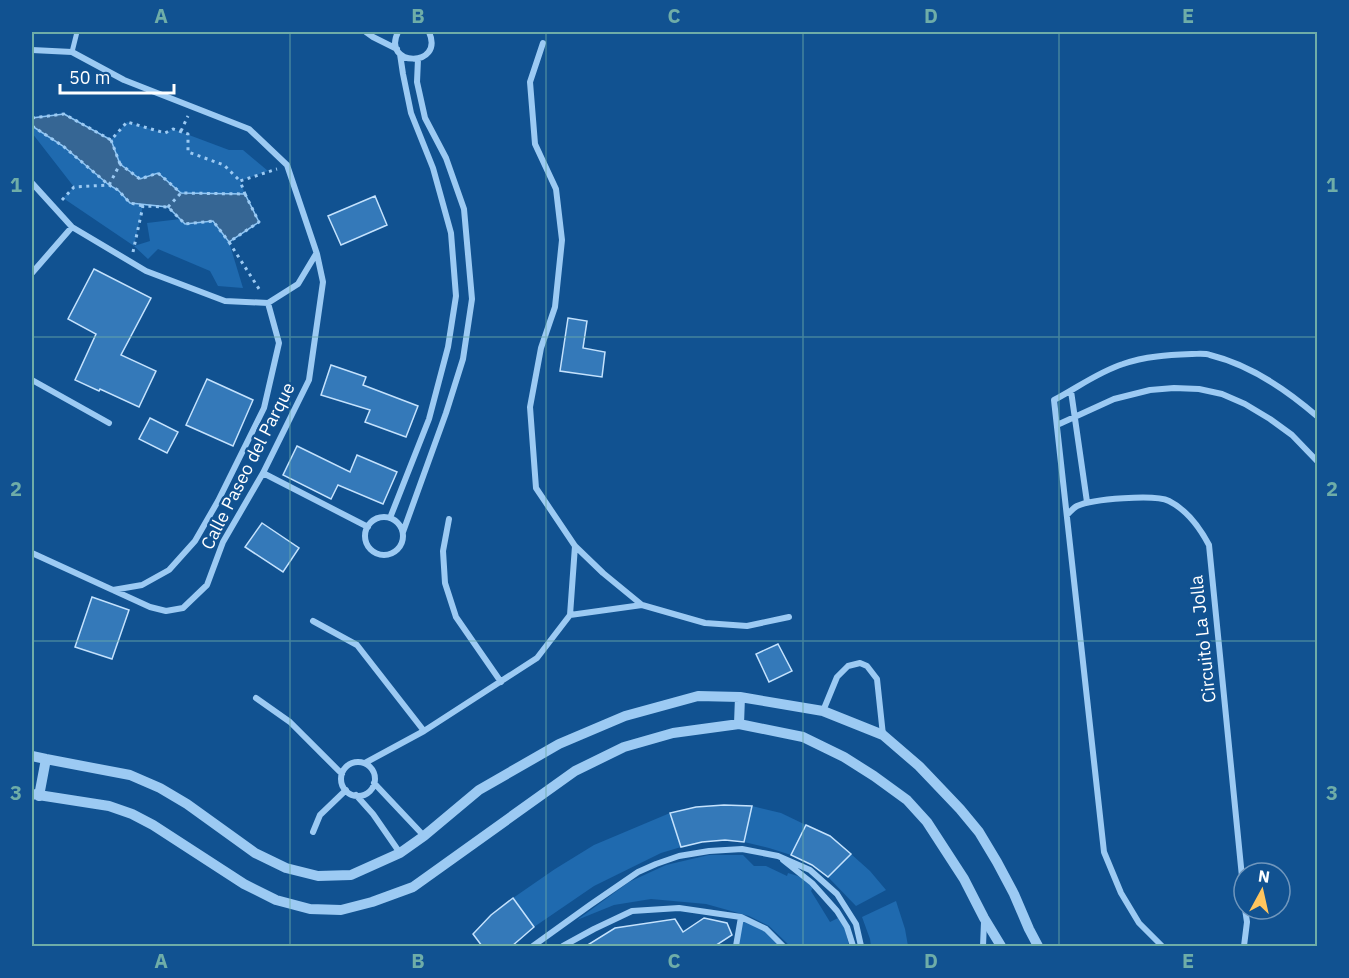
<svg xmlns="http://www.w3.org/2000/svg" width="1349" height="978" viewBox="0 0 1349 978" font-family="'IBM Plex Sans',sans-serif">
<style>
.green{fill:#1f6aaf}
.water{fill:#366694;stroke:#8ec6f6;stroke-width:1.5}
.building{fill:#3479b9;stroke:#c4e2fd;stroke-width:1.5}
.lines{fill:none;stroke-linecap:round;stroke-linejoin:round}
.path{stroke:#9ccaf3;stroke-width:3;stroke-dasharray:3 4.5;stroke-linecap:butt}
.pedestrian{stroke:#9ccaf3;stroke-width:5}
.minor{stroke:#9ccaf3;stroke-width:6}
.tertiary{stroke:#9ccaf3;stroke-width:10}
.grid{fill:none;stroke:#6fada8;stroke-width:1.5;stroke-opacity:0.55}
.labels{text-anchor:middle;stroke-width:5;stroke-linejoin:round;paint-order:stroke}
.street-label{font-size:18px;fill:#fff;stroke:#115291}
.neatline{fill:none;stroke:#6fada8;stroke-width:2}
.grid-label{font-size:20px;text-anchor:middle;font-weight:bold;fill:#6fada8}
</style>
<rect width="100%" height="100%" fill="#115291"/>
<path class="green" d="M127,122L164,133L173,129L229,150H243L268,171L240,181L245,194L181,193L158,173L140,179L120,164L111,140Z
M32,126L63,146L109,185L118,190L130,203L143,206L134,246L150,241L147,223L180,219L185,224L213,221L229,242L243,288L218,286L210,271L158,249L148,259L134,246L63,198L74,187L32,133Z
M752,806L781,813L806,825L791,855L769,848L744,842Z
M670,813L681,847L661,853L594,886L534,927L513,898L555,869L594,845Z
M851,854L870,871L886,890L856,906L828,877Z
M709,855H743L754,866H766L787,876L788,873L801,877L814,886L811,891L830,922L838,918L845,929L849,946H790L769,926L749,916L706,904L651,899L614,905L577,920L629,882L666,865Z
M896,901L905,929L908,946H871L870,939L862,917Z
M743,918L766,929L782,946H736Z"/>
<path class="water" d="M64,114L111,140L120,164L140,179L158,173L181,193L245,194L259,222L229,242L213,221L185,224L168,207L130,203L118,190L109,185L63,146L32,126V118Z"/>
<path class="building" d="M375,196L387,225L341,245L328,216Z
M94,269L151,298L121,355L156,371L139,407L100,389L99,391L75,380L96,334L68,319Z
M568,318L587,321L583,348L605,352L602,377L560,371Z
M331,365L366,377L363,385L418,406L406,437L365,422L370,410L321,395Z
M207,379L253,400L233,446L186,425Z
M150,418L178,432L167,453L139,439Z
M297,446L350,472L357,455L397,472L383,504L338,485L331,499L283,475Z
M262,523L299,548L283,572L245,547Z
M92,597L129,610L112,659L75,647Z
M778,644L792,671L769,682L756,654Z
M724,805L752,806L744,842L725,840L702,842L681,847L670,813L696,807Z
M806,825L830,836L851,854L828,877L812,865L791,855Z
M513,898L534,927L512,946H482L473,934L491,915Z
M704,918L727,923L732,935L715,946H586L615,928L675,919L683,932Z"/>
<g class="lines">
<path class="path" d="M32,118L64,114L111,140L127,122L165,133L173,129L188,134V152L224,165L240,181
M32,126L63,146L109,185L120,164L140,179L158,173L181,193
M181,131L188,116
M111,140L120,164
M245,194L259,222L229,242L261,292
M62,200L74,187L109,185L118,190L130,203L143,206
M168,207L181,193L245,194L240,181L277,169
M133,252L143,206L168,207L185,224L213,221L229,242"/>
<path class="pedestrian" d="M72,52L77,32"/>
<path class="minor" d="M366,32L373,37L397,49
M398,32C381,67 445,68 429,32
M543,43L530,82L535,144L556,189L562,240L555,307L541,348L530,407L536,488L575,546L603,573L642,605L705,623L747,626L789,617
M32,50L72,52L124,80L249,129L287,165L317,254L323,282L309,380L263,473L223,542L207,585L183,608L166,611L150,607L32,553
M32,183L72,227L146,271L225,301L268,303L298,284L316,254
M32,273L72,227
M32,380L109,423
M1071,391L1087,502
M1057,425L1114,399L1150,390L1174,388L1199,389L1222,394L1245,404L1270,419L1292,435L1318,462
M263,473L368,527
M1067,515C1071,511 1073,508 1077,506C1092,499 1155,494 1169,501C1187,510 1200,528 1209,545L1244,897
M365 536a19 19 0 1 1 38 0a19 19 0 1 1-38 0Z
M390,518L429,419L448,347L456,296L451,233L433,168L411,113L403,74L400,54
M449,519L443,551L445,583L456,617L501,682
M403,532L446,413L463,359L472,299L464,209L446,158L425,118L417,82L418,59
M113,590L142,585L169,570L195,541L218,501L264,408L279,343L268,303
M570,615L642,605
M313,621L357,645L424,731
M256,698L290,722L342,774
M823,711L837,677L848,666L860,663L867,666L877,679L883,735
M341 779a17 17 0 1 1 34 0a17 17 0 1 1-34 0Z
M365,763L424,731L537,658L570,615L575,546
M374,783L424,836
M356,795L373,814L400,853
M313,832L320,815L346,790
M783,860L812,883L837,911L847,927L853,946
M533,946L590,905L638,872L656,864L679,856L709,851L742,849L778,856L810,870L837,894L856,924L861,946
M563,946L594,929L632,911L679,908L741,917L766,929L783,946
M736,946L741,917
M983,946L984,922
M1162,946L1139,923L1121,893L1104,852L1054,400C1077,388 1098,372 1123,364C1145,356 1169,355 1192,354C1198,354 1205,353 1210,355C1251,365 1287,390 1318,417
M1244,946L1247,922L1245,909"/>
<path class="tertiary" d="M739,724L740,697
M32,756L46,759L130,775L160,788L187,804L255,853L286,868L318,876L351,875L400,853L424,836L479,790L559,744L625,716L698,696L740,697L823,711L883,735L919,766L960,809L979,832L997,862L1014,894L1029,929L1038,946
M32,794L109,806L132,814L153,825L244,884L276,900L310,909L341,910L372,902L413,887L575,771L624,747L673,733L739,724L803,737L844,757L874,776L907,800L927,822L964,879L984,918L1001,946
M39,796L46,759"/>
</g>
<path class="grid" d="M290,32V946M546,32V946M803,32V946M1059,32V946M32,337H1318M32,641H1318"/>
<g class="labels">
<g class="street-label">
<text transform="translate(248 466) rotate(-63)" y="6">Calle Paseo del Parque</text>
<text transform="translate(1203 639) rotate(-96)" y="6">Circuito La Jolla</text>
</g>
</g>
<rect width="1349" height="978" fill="none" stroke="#115291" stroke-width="66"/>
<g transform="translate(1262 891) rotate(8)"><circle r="28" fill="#115291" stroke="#7097bd" stroke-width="1.5"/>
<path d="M0-4.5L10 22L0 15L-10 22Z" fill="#ffc55e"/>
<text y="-9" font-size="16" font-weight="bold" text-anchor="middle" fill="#ffffff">N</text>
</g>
<path d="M60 84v9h114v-9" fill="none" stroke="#ffffff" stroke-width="3"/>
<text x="69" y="84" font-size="18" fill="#ffffff" stroke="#115291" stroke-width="4.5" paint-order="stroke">50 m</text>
<rect x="33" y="33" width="1283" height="912" class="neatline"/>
<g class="grid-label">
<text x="161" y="23">A</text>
<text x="418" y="23">B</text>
<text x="674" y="23">C</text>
<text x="931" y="23">D</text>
<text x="1188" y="23">E</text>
<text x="16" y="192">1</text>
<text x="1332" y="192">1</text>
<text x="16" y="496">2</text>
<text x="1332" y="496">2</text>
<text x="16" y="800">3</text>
<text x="1332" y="800">3</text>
<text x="161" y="968">A</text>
<text x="418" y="968">B</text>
<text x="674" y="968">C</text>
<text x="931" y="968">D</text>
<text x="1188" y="968">E</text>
</g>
</svg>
